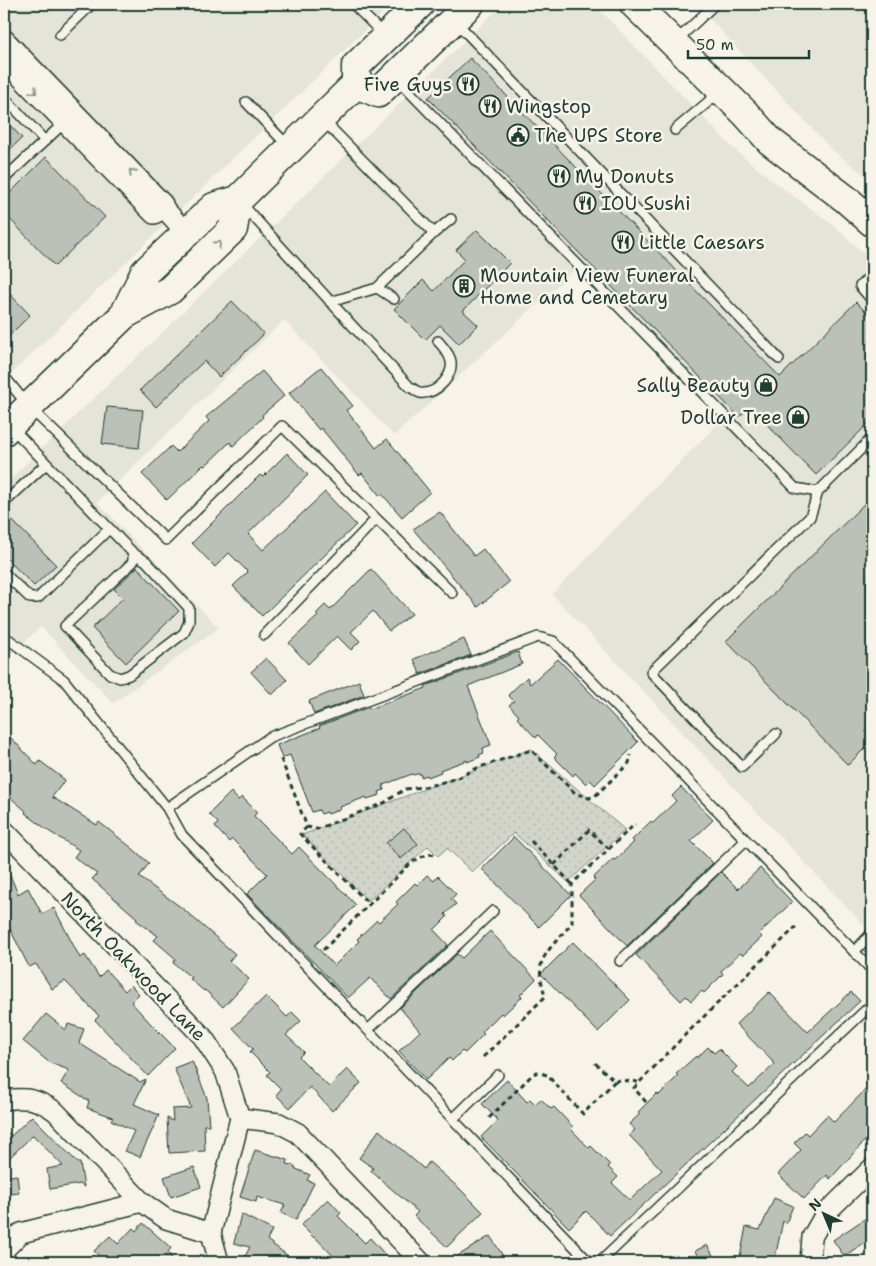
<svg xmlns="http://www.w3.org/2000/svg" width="876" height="1266" viewBox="0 0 876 1266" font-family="'Shantell Sans',sans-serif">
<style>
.built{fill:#e5e4d9}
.park{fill:url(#park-dots);stroke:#79897f}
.building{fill:#bbc1b6;stroke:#1f3d34}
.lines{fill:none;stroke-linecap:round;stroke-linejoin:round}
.service-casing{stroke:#1f3d34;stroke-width:12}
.minor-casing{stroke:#1f3d34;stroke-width:22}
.primary-casing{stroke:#1f3d34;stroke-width:31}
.path{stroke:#1f3d34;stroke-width:3;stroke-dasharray:5 4;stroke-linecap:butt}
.service{stroke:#f7f3e8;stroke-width:9}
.minor{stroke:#f7f3e8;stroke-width:19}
.primary{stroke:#f7f3e8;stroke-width:28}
.oneway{stroke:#8b988e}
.labels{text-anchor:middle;stroke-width:5;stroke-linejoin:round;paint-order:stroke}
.poi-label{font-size:19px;fill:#1f3d34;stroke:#f7f3e8;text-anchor:start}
.street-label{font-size:19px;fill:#1f3d34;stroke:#f7f3e8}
</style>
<defs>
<pattern id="park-dots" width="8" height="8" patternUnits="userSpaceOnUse" patternTransform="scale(1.25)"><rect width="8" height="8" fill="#d3d5ca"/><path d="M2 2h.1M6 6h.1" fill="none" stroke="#b5b8ae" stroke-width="1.8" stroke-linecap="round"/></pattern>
</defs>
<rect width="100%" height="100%" fill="#f7f3e8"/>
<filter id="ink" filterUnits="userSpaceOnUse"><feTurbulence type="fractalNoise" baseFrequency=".02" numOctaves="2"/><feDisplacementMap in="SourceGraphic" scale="10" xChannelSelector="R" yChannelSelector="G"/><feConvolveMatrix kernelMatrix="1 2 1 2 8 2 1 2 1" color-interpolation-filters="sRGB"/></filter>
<g filter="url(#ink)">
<path class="built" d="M4,4H392L4,381Z
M503,4H594L732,147L773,181L828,221L872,260V934L552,594L722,419L575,269L394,436L284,320L97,502L219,628L113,703L41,627L4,660V485Z
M696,4H872V181L830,148Z"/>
<path class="park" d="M531,749L625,830L568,882L514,833L472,872L447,848L438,856L428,846L368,901L302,835Z"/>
<path class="building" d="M470,58L780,377L856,302L872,318V420L816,475L750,407L739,417L428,98Z
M4,119L22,138L4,155Z
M46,157L105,217L55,266L4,213V199Z
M477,230L510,263L463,311L478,325L459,344L440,325L425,340L394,309L423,280L434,291L465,259L456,250Z
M4,288L30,315L4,341Z
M232,301L264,334L219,377L204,361L156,407L140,390Z
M321,367L353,406L346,410L376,448L387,439L430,492L402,517L382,494L380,496L362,473L359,475L321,428L319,430L289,393Z
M262,371L284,396L262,415L263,417L233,446L230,442L205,466L203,465L167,500L142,474L171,446L177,452L209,421L206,417Z
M107,407L143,410L139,448L102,444Z
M287,453L308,475L248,534L263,550L325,492L356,525L262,616L233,586L248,572L229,553L215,567L192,543L260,475L263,477Z
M872,496V741L848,765L726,641Z
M4,512L56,565L34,586L4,556Z
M440,512L474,556L483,549L509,582L478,607L413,529Z
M137,567L179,611L126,663L92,628L123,598L114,589Z
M371,569L412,614L389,631L373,611L351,632L360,641L351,650L337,636L308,664L289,643L318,616L316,614L325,605L330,610Z
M464,639L471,655L420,674L414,659Z
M518,652L522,664L468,686L491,745L483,748L484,753L479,755L480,757L467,762V760L440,770L441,772L428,777L427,775L421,777L420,773L413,775L412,774L383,785L384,790L379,792L380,795L367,799L366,797L340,807L341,809L328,814L327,812L321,814L319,810L312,812L290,755L282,758L277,745L320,728L319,726L369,707L370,709L426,688L425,686Z
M266,658L287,680L272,695L251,672Z
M558,659L638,742L595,785L590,780L586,784L575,773L573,776L554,757L557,754L538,735L536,738L517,718L519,716L509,705L514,701L508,695L527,677L530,684Z
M359,681L364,695L314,714L309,701Z
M10,737L37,765L40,761L65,780L52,797L97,825L99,822L132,848L149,863L139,877L182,908L235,954L229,961L249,979L223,1007L205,990L204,991L190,979L192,978L173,963L176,959L154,940L158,936L136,920L137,918L92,879L97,874L74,857L79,850L50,832L25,813L26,811L4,792V744Z
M681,787L713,820L691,841L713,863L627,946L579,895L595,880L593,878L613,859L615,860L634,842L632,840L651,821L653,823L676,801L672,796Z
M231,792L238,800L242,797L257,812L254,816L292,854L299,847L356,905L315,945L334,966L359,941L357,939L377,920L379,922L398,904L396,902L415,883L417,885L427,875L434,881L438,876L456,894L451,899L456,904L445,914L447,917L434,930L448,945L391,999L370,978L348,998L247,894L267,874L232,839L229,842L215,827L218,823L209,814Z
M404,828L418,844L401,859L386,843Z
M514,837L571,895L539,927L482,869Z
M4,861L18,894L28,888L42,914L54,908L80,958L85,955L99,977L106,970L125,991L131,985L139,994L131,1002L151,1024L175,1048L148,1076L95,1020L99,1016L65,981L52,989L36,964L29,967L4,917Z
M760,868L792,902L759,934L762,937L743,955L740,953L721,971L723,974L704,993L702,991L691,1001L686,996L681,1001L636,955L721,872L738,889Z
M490,931L536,979L520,995L522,997L503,1015L501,1013L482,1032L484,1034L465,1053L462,1051L452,1061L449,1058L426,1080L399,1051L420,1031L400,1008L457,954L462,958Z
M573,942L630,1000L598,1032L541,974Z
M769,992L808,1032L851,992L860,1001L610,1236L586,1211L569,1228L481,1137L498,1120L482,1104L507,1080L527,1102L530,1099L535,1104L541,1099L551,1109L554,1107L573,1127L571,1129L589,1148L591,1146L610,1165L608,1167L618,1177L612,1183L630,1200L662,1170L629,1135L635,1130L629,1124L640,1114L638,1112L657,1093L659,1095L678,1076L676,1074L696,1056L697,1058L708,1047L714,1053L719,1049L737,1067L732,1072L749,1088L775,1064L736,1024Z
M266,996L287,1017L292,1012L301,1021L286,1035L304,1052L299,1057L329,1087L347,1069L361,1083L332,1111L310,1087L290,1108L276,1095L281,1089L267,1075L270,1072L250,1052L253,1049L233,1028Z
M46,1014L66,1030L68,1024L84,1029L79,1043L140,1082L146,1079L134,1104L159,1115L140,1157L125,1151L134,1131L111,1120L113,1117L87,1108L89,1101L61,1083L69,1070L50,1063L23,1041Z
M192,1061L207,1098L209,1125H204L205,1151L169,1153L167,1118L173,1121L172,1109L191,1108L174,1068Z
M872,1083V1133L830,1179L827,1175L804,1199L778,1174L801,1150L794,1143L805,1132L808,1135L827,1115L834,1122Z
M32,1116L78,1163H80L84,1187L80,1184L50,1189L47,1169L63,1166L33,1135L4,1163V1128L11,1136Z
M379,1130L424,1169L429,1162L460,1189L483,1212L447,1247L414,1216L418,1212L371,1171L373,1168L359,1158Z
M255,1150L288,1160L287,1164L295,1166L294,1168L310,1175L307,1180L314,1183L296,1220L281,1213L285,1205L257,1197L256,1202L240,1197Z
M194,1167L201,1187L171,1197L164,1177Z
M17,1175L19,1193L4,1195V1177Z
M774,1198L793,1206L786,1223L783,1221L774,1262H739L746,1227L760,1230Z
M328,1199L341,1213L338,1216L365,1243L370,1238L392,1262H339L315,1237L314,1238L301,1225Z
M241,1214L272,1230L267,1240L296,1262H242L250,1247L234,1243Z
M872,1214V1238L844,1256L833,1240Z
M143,1223L171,1248L168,1252L174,1262H105L94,1251L110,1236L118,1244L133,1228L136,1231Z
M490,1236L507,1262H448Z
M707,1245L717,1262H701L695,1251Z"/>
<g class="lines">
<g class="service-casing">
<path id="service" d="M353,4L384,35
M456,22L779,359
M60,35L92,4
M675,42L715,4
M397,79L795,488L818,492L872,438
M4,97L45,141
M246,102L289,147
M323,120L434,233
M675,130L721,91
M4,179L65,122
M242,204L348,321L410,387C413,388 417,392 420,393C438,395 456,373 450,358C447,351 442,346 438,341
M872,274L860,286L872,300
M377,288L434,233L451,219
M330,302L377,288L394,299
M4,376L29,407L166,540L282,426L452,593
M12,428L133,553V562L65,626L110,674L120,678L129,675L184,633L189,622V608L146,561L133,553
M4,503L46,464
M4,573L30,598H38L109,529
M264,635L376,519
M4,636L64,680L167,808L182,835L589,1262L601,1261L872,1004
M776,734L742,767L651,672L810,517L818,492
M167,808L270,737L538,637L553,641L872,970
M854,952L872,933
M620,961L746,840
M368,1030L493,911
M453,1119L498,1075"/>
</g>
<g class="minor-casing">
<path id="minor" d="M4,39L163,204L164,208L186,233
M4,60L154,214L164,208
M4,830L203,1037L225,1071L240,1118L211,1233L219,1262
M4,1100C26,1097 36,1098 55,1111L142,1202L166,1219L211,1233
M240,1118L279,1123L298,1133L421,1262
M4,1253L5,1249L21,1233L142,1202
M810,1262L812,1237L825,1214L872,1168"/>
</g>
<g class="primary-casing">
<path id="primary" d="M634,4L745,113L770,141L847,200L872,222
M356,84L378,93L470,4
M124,315L145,272L214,207L238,200L356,84V66L420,4
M4,431L124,315L170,290L233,229L238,200"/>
</g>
<path class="path" d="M281,759L307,827L317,829L384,803L405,789L425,787L458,778L477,768L531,750L575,793L589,798L595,796L629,763L631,755
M307,827L300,834L369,904
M531,841L572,884
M554,865L589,830L609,849
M323,950L412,862C421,858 429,851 437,856
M483,1057L545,997C543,987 539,976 541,965C543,953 563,934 572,923V884L635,824
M595,1063L615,1081L620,1080L639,1082
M646,1102L634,1088L686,1034L796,927
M489,1118L531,1076L537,1072L547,1075L583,1114L615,1081"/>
<use href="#service" class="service"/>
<use href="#minor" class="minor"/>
<use href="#primary" class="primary"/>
</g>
<defs><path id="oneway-chevron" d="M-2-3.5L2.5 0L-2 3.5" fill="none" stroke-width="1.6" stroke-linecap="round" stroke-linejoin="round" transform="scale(1.25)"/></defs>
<g class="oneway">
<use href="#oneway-chevron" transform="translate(34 91) rotate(46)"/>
<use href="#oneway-chevron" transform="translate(132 172) rotate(-134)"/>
<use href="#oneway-chevron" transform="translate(218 244) rotate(-44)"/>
</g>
</g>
<defs>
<g id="restaurant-ring" transform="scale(1.125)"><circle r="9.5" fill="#f7f3e8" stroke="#1f3d34" stroke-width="1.5"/><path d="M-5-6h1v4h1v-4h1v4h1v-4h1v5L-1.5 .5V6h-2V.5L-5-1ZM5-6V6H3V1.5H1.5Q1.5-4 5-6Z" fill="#1f3d34"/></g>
<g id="civic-ring" transform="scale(1.125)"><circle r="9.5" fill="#f7f3e8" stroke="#1f3d34" stroke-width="1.5"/><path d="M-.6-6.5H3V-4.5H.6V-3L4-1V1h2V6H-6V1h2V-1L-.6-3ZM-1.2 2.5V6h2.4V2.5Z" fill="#1f3d34"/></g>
<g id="building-ring" transform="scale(1.125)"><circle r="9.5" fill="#f7f3e8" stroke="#1f3d34" stroke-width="1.5"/><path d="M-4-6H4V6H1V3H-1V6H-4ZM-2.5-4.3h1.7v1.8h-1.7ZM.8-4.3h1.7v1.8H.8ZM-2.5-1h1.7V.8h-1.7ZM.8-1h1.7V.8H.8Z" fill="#1f3d34"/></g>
<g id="shop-ring" transform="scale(1.125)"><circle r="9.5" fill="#f7f3e8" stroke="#1f3d34" stroke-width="1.5"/><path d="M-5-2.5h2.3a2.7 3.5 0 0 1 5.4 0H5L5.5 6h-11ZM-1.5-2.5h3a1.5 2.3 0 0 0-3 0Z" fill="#1f3d34"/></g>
</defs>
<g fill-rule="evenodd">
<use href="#restaurant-ring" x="468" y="84"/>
<use href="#restaurant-ring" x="490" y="106"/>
<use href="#civic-ring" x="518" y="135"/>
<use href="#restaurant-ring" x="559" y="176"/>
<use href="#restaurant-ring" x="585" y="203"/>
<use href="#restaurant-ring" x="623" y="242"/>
<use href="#building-ring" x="464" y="286"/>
<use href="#shop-ring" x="766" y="385"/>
<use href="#shop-ring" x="798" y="417"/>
</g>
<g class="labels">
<g class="poi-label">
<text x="452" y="91" text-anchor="end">Five Guys</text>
<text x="506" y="113">Wingstop</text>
<text x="534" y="142">The UPS Store</text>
<text x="575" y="183">My Donuts</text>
<text x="601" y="210">IOU Sushi</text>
<text x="639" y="249">Little Caesars</text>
<text x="480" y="282">Mountain View Funeral<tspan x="480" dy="22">Home and Cemetary</tspan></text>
<text x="750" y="392" text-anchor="end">Sally Beauty</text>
<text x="782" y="424" text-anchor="end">Dollar Tree</text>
</g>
<g class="street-label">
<text transform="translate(134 966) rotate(46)" y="7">North Oakwood Lane</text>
</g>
</g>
<rect width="876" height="1266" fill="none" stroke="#f7f3e8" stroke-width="20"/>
<rect x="10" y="10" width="856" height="1246" fill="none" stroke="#1f3d34" stroke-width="2" filter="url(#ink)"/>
<g transform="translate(824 1214) rotate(316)" stroke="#f7f3e8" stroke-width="4" paint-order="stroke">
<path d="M0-4L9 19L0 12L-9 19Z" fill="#1f3d34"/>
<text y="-8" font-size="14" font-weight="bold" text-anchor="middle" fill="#1f3d34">N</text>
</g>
<path d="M688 50v8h121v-8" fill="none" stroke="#1f3d34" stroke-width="2.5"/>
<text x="696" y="50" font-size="15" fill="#1f3d34" stroke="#f7f3e8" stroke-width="4" paint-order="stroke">50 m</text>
</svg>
